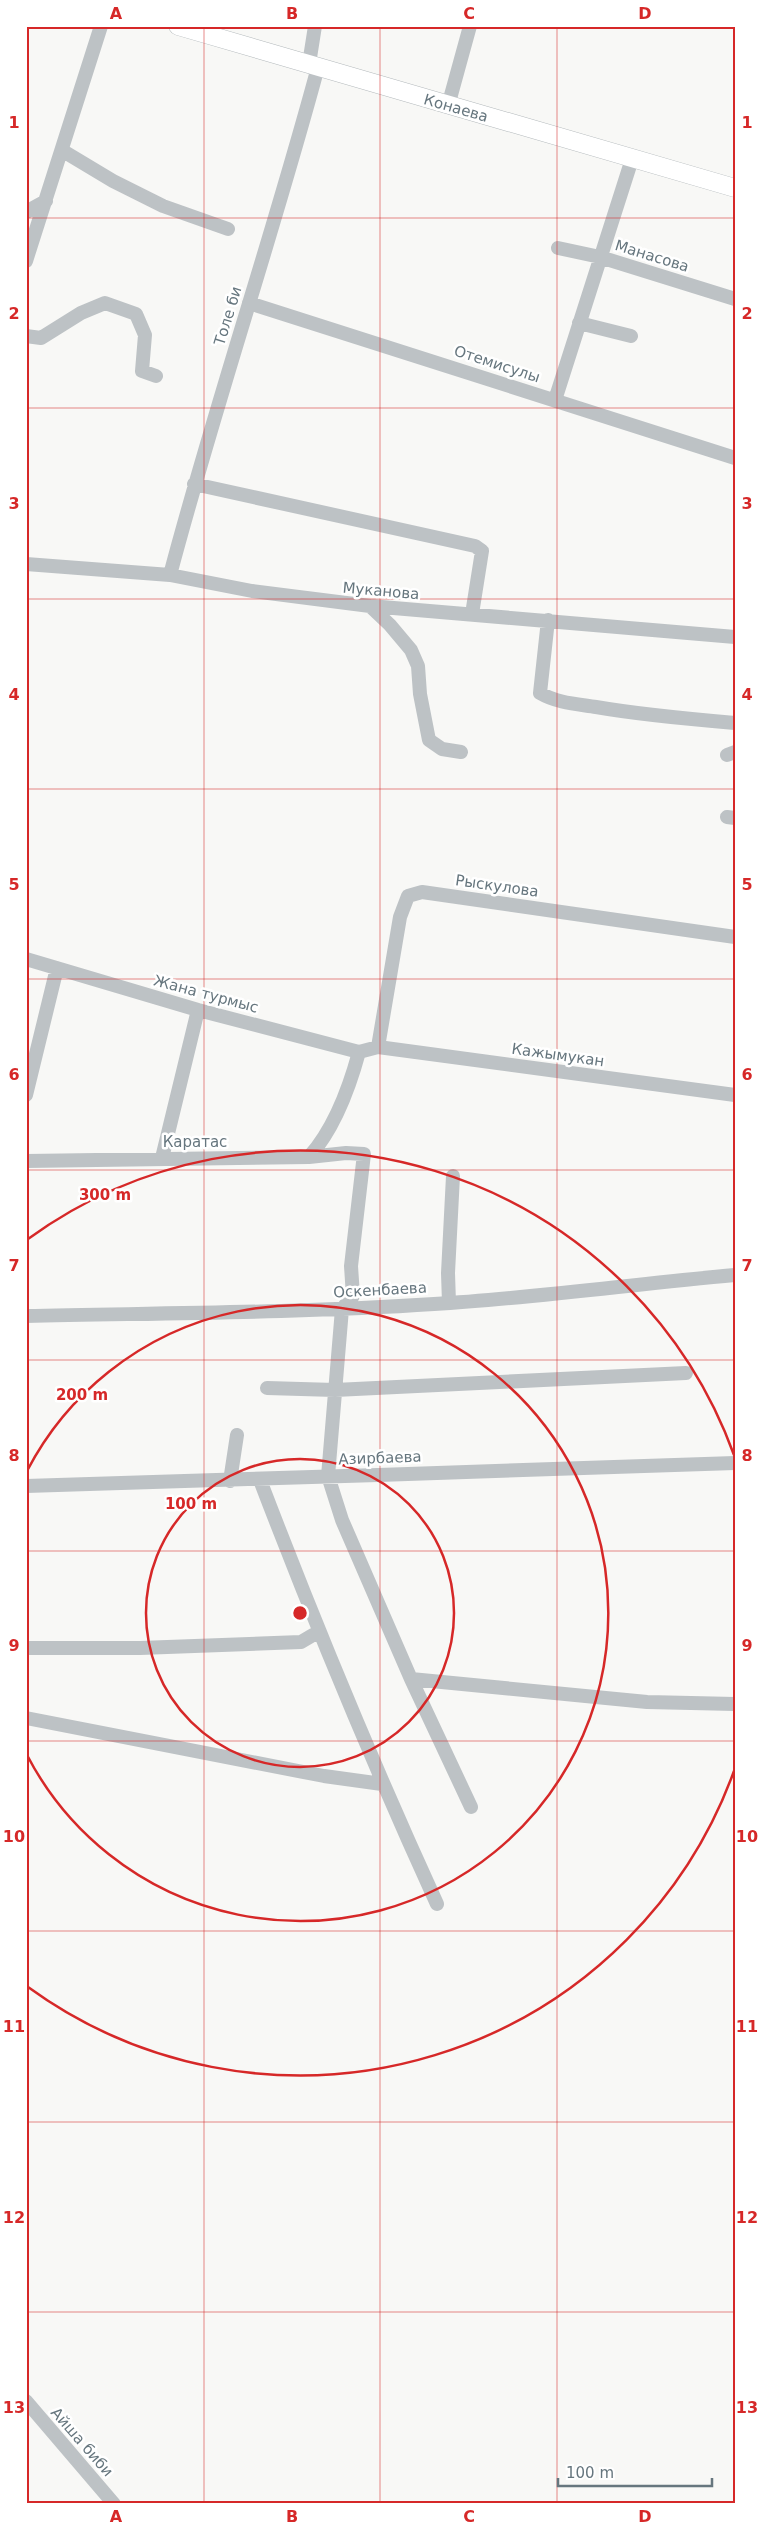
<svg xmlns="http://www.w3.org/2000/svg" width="761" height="2530" viewBox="0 0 761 2530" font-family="'DejaVu Sans',sans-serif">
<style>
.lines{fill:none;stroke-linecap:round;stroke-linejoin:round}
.major-casing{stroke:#b1b7ba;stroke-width:19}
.minor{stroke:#bdc2c5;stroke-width:14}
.major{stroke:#fff;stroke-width:18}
.grid{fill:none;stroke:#d62828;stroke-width:1;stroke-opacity:0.55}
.ring{fill:none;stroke:#d62828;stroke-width:2.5}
.labels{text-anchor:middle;stroke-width:5;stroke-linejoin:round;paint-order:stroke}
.street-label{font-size:15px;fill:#66767e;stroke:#fff}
.centre{fill:#d62828;stroke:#fff;stroke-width:2.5}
.ring-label{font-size:15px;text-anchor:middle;font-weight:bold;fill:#d62828;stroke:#fff;stroke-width:5;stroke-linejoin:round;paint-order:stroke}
.neatline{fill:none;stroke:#d62828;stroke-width:2}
.grid-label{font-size:16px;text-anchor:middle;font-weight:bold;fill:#d62828}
</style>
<rect width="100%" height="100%" fill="#f8f8f6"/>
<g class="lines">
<g class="major-casing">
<path id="major" d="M178,26L735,188"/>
</g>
<path class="minor" d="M309,64L315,26
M448,106L470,26
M63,151L113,181L163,206L228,229
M26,212L46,201
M558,248L600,257L735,299
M26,261L101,26
M249,303L735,458
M579,323L631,336
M26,336L41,338L81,313L105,303L136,314L145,335L142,371L156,376
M555,400L632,159
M194,484L475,546L482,551L472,614
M26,564L170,575L252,591L370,606L735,637
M170,575C215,405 272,238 318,67
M370,606L390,625L411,650L418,666L420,694L429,740L442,749L461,752
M548,620L540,693C557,703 577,704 596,707C642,715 688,719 735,723
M727,755L735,752
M727,817L735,818
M26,959L198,1010L359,1052L378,1047L735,1095
M378,1047L400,917L408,896L422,892L735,937
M26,1095L57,968
M309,1157C334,1129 349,1089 359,1052
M162,1158L198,1010
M26,1161L309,1157L346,1153L364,1154L351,1266L353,1296L342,1309L328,1476L342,1520L411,1679L471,1807
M449,1303L448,1273L453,1176
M26,1316C162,1313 298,1313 434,1304C535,1298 634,1284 735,1275
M267,1388L335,1390L686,1373
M260,1480C315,1624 373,1764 437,1904
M230,1481L237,1435
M26,1486C262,1480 499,1470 735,1463
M26,1648H140L301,1642L318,1632
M411,1679L647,1702L735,1704
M26,1718L324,1776L382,1784
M26,2401L114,2504"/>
<use href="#major" class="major"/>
</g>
<path class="grid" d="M204,26V2504M380,26V2504M557,26V2504M26,218H735M26,408H735M26,599H735M26,789H735M26,979H735M26,1170H735M26,1360H735M26,1551H735M26,1741H735M26,1931H735M26,2122H735M26,2312H735"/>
<g class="ring">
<circle cx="300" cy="1613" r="154"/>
<path d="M27 1471A308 308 0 1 1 27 1755"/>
<path d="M734 1771A462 462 0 0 1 28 1987M28 1239A462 462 0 0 1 734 1455"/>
</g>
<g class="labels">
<g class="street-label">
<text transform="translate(456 108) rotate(16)" y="5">Конаева</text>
<text transform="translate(652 256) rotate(17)" y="5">Манасова</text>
<text transform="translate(228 316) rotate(-73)" y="5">Толе би</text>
<text transform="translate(497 364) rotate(18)" y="5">Отемисулы</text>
<text transform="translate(381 591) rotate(5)" y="5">Муканова</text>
<text transform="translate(497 886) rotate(8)" y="5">Рыскулова</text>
<text transform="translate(206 994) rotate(15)" y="5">Жана турмыс</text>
<text transform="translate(558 1055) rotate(8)" y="5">Кажымукан</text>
<text x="195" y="1147">Каратас</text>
<text transform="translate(380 1290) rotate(-3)" y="5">Оскенбаева</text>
<text transform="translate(380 1458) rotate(-2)" y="5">Азирбаева</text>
<text transform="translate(82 2442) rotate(49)" y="5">Айша биби</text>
</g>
</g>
<circle cx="300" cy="1613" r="8" class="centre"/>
<g class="ring-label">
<text x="105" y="1200">300 m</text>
<text x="82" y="1400">200 m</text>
<text x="191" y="1509">100 m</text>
</g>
<rect width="761" height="2530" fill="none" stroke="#ffffff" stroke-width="55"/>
<path d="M558 2478v8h154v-8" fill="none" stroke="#66767e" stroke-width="2.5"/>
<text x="566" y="2478" font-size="15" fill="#66767e" stroke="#ffffff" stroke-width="4" paint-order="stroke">100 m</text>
<rect x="28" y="28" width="706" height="2474" class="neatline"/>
<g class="grid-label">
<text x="116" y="19">A</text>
<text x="292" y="19">B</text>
<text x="469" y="19">C</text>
<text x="645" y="19">D</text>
<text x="14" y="128">1</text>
<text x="747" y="128">1</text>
<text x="14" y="319">2</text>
<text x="747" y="319">2</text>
<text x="14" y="509">3</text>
<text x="747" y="509">3</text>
<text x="14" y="700">4</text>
<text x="747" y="700">4</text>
<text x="14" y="890">5</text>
<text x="747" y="890">5</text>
<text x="14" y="1080">6</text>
<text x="747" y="1080">6</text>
<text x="14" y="1271">7</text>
<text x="747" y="1271">7</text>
<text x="14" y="1461">8</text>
<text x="747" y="1461">8</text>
<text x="14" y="1651">9</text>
<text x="747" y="1651">9</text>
<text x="14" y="1842">10</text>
<text x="747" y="1842">10</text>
<text x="14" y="2032">11</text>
<text x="747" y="2032">11</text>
<text x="14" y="2223">12</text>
<text x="747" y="2223">12</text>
<text x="14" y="2413">13</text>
<text x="747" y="2413">13</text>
<text x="116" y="2522">A</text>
<text x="292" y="2522">B</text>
<text x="469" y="2522">C</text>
<text x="645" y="2522">D</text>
</g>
</svg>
